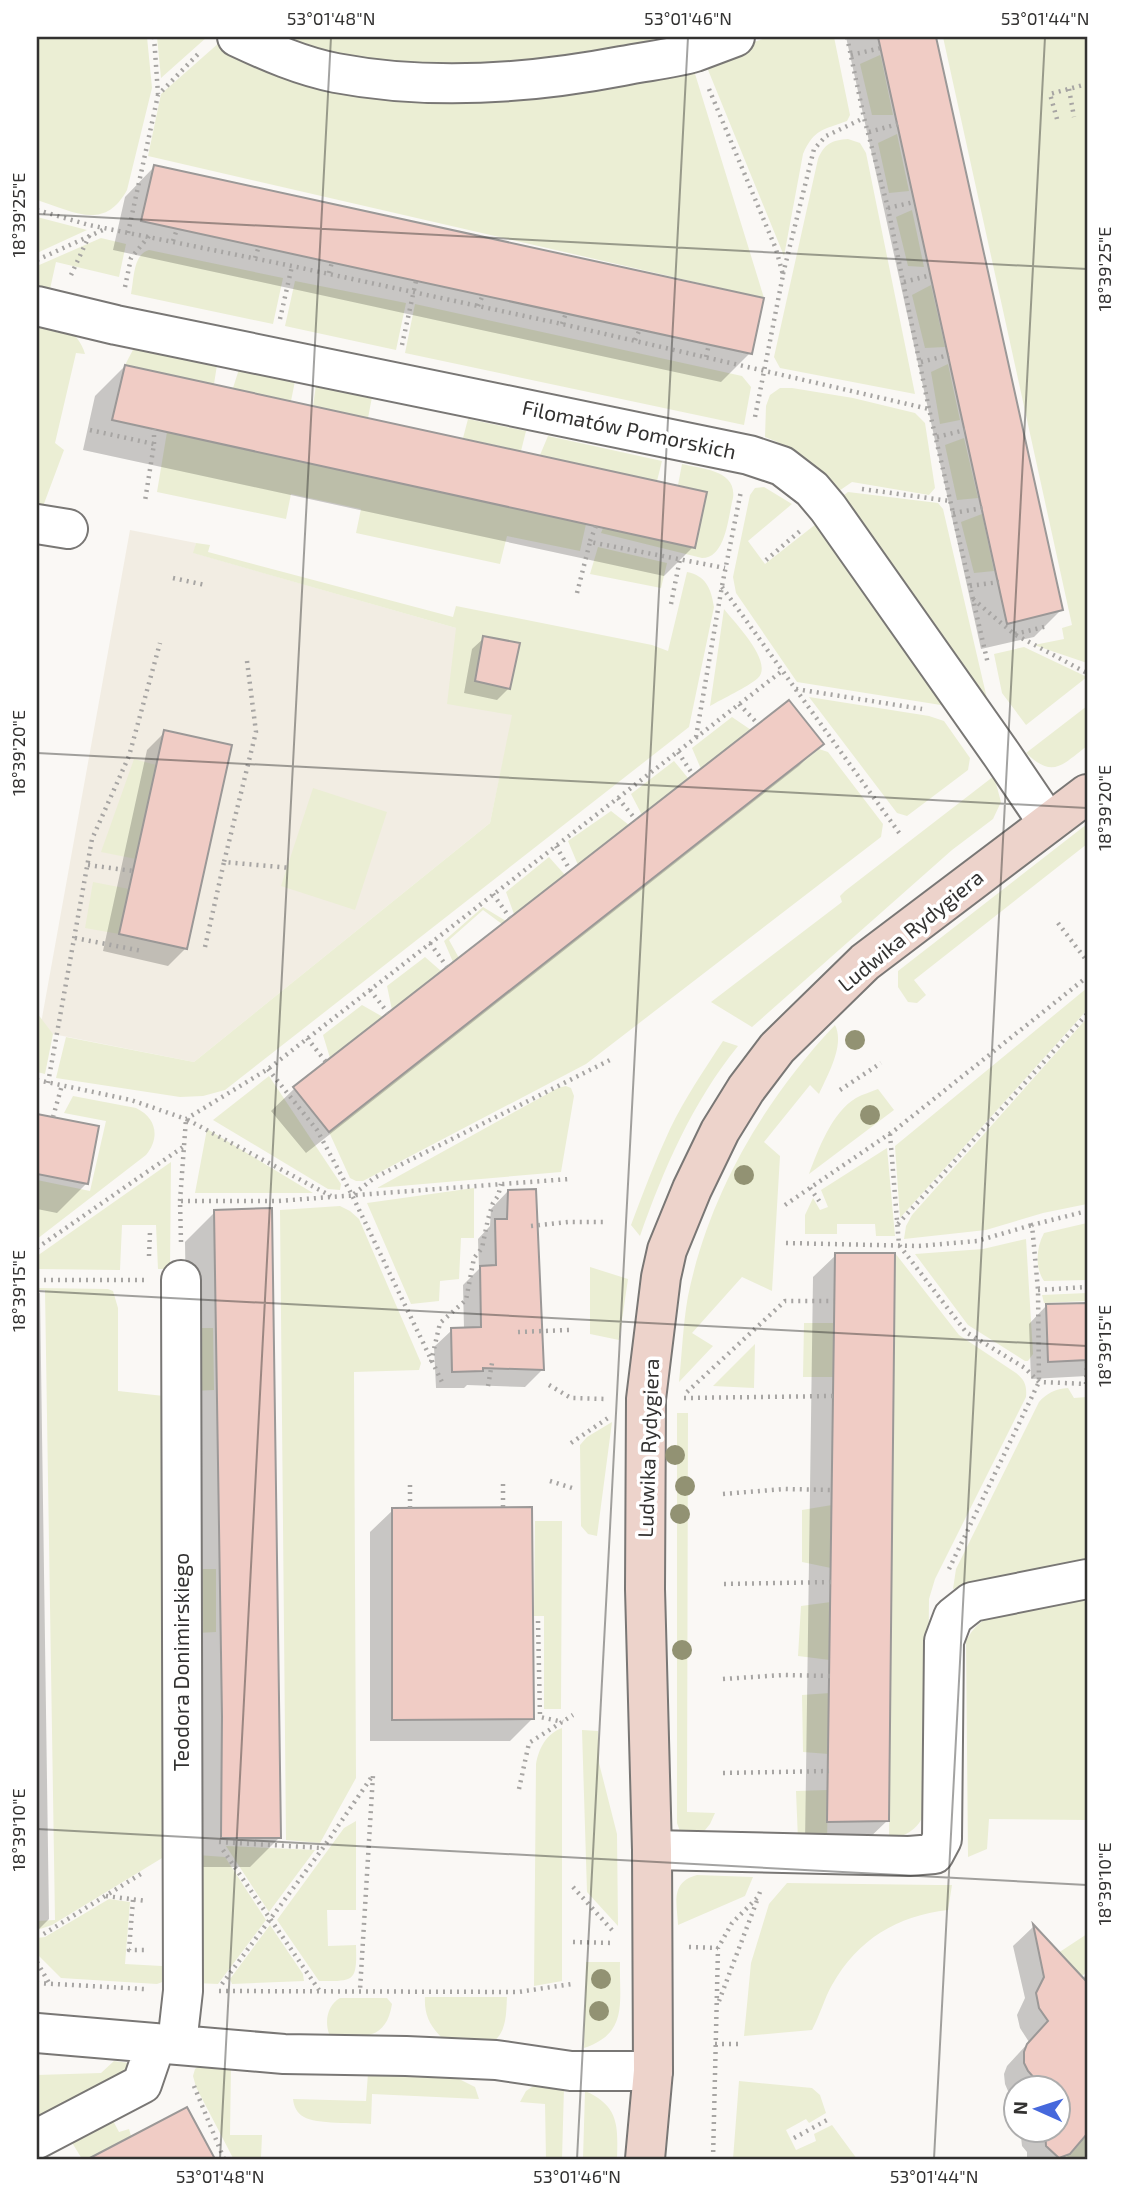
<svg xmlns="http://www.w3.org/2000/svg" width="1124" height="2196" viewBox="0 0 1124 2196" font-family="'Exo 2',sans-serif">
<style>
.built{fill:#f2ede3}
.green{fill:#ebeed4}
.shadow{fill:#0003}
.building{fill:#f0ccc5;stroke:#9b9897;stroke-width:2}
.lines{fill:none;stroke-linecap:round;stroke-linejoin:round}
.street-casing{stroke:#797775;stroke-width:42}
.secondary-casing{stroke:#797775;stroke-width:42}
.path{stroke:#a7a5a3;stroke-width:4.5;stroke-dasharray:2 5;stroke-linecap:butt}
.street{stroke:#fff;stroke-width:38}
.secondary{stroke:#edd3cb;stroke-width:38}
.tree{fill:#929273}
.ticks{fill:none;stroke:#333231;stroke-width:2;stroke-opacity:0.45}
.labels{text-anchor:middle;stroke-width:7;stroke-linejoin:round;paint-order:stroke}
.street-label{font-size:21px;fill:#333231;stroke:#fff}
.neatline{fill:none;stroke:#333231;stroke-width:2.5}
.ticks-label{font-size:18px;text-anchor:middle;fill:#333231}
</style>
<rect width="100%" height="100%" fill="#faf8f5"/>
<path class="built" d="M130,530L196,543L194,553L456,628L513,715L490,823L194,1062L53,1034L40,1029Z"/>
<path class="green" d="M37,37H147L152,88L127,190C104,232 73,211 37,200Z
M157,37H207L161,78Z
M254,37H683L687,45L404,74Z
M768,37H834L850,115L847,121C823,130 814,129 803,154L784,256L704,60Z
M943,37H1087V663L1034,645L1064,639L1062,628L1072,625Z
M220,42L331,84L692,64L764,298L148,156L161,94Z
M880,55L881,57L893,115H872L860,64Z
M897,134L909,191L889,193L878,143Z
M848,139L860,143L866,153L915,394L780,368L774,357L818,159C824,144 832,140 848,139Z
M912,210L924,267L908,266L896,217Z
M37,217L87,230L37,253Z
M101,238L126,244L119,277L56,262L50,289L37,287V266Z
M149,250L283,278L273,324L131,294C134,280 133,254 149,250Z
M295,281L406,303L396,350L285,326Z
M931,285L945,347L925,348L912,295Z
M415,304L742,376L751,387L744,425L405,353Z
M37,317C59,327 78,329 85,354L76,353L55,443L64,450L42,509L37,508Z
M135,346L217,365L214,384L125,365Z
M948,364L960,420L940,424L931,372Z
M240,366L295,381L291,401L233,388Z
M316,385L372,397L368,418L313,406Z
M780,388H792L853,398L915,413L925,423L935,488L929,495L852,482L836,493C814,469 796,448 765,437L766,406L770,395Z
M468,419L526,431L521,451L463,438Z
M167,432L586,524L580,551L507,536L500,564L356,533L361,509L291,494L286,519L157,492Z
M548,436L662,461L657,481L540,455Z
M964,438L978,498L957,500L945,445Z
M682,464C702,469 737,470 733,498C728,517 726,558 702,558L601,533L603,528L707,492L678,485Z
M764,487L792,504L748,541L765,564L816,524L947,706L797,682L736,593L733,577L750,495L755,488Z
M848,492L938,503L943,509L988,703L840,498Z
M982,514L994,571L974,573L961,522Z
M196,543L210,545L208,552L453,617L456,606L652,645L668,651L687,572C706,576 711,588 714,607L689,727L225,1090L203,1096L180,1097L56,1078L66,1037L194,1062L490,823L512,715L447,704L456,628L193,553Z
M598,547L667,563L661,588L590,574Z
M724,609C734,622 774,662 758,678C748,687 722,699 710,706Z
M1024,647L1087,677L1026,725L1002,693L994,654Z
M809,697L929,716L944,721L970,758L968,770L907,816L897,813Z
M1087,706V746C1062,765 1053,779 1026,753Z
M732,717L751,730L701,769L692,748Z
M819,749L828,752L883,824L881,837L586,1064L363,1181H356L350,1178L329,1132Z
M134,759L156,765L136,859L101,852Z
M674,761L688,778L642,815L631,794Z
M994,776L1001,802L993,819L952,850L752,1027L711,1002L842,902L840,896L845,891Z
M313,788L387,812L355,910L281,886Z
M611,811L629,825L578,865L568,841Z
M1087,824V844L914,980L926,995L917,1003L908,1002L898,987V971Z
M549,857L565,875L514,914L506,892Z
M93,882L129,889L119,934L85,928Z
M483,907L506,921L502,924L483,910L449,940L459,958L453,962L444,941Z
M425,957L441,971L392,1010L387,986Z
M1087,988V1010L900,1218L895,1146Z
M362,1005L383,1017L330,1058L323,1035Z
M37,1013L53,1034L45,1074L37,1072Z
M1087,1018V1204L1043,1213L986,1230L904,1239L906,1226L912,1215Z
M835,1025C845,1045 828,1074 819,1094L810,1085L764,1142L780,1156L772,1291L742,1277L692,1333L713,1346L679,1382C682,1354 683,1324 688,1296C709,1194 764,1100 835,1025Z
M723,1041L738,1046C692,1103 664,1168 640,1236L631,1225C643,1193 655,1161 670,1129C685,1098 704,1070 723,1041Z
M269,1076L341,1184L340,1190L328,1189L213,1120Z
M566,1086L571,1088L574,1096L561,1172L377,1188L558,1088Z
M878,1089L894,1110L809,1174C818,1150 832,1112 856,1098C863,1094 871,1092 878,1089Z
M73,1096L136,1108C157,1118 160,1138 146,1155L37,1239V1180L90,1191L106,1121L64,1113Z
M207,1129L313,1193H195Z
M887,1148L895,1236H876L875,1224H837V1234H805V1215L813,1198L820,1210L828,1207L821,1190Z
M171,1162L170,1269H158L156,1225H122L120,1270L37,1269V1256Z
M474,1188V1238H461L459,1279L440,1281L439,1301L411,1304L367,1203Z
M340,1206L350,1211L359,1219L421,1363L419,1370L354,1372L356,1778L320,1843L286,1840L280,1210Z
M1087,1223V1280L1044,1281C1035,1268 1036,1248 1044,1233Z
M1026,1239L1033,1354L1028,1361H1025L968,1325L915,1254L983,1249Z
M895,1253L959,1335L1016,1373C1025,1380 1027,1386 1026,1397L935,1579L929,1599L927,1804C923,1825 910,1836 889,1839Z
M590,1267L628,1279L619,1340L590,1334Z
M37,1288L108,1289L113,1291L118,1308V1391L164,1396L172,1852L52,1925L37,1930V1921L55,1920L45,1290H37Z
M1087,1293V1301L1044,1303L1042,1295Z
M804,1323H834L833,1377H803Z
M191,1328H213L214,1390L192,1391Z
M755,1344L754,1388L713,1386Z
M1068,1388L1074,1398L1087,1397V1564L953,1589L956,1569L1039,1402C1047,1393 1055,1389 1068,1388Z
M677,1413H688L687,1812L715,1813L710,1824L701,1835L681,1834L677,1823Z
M612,1422L597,1536L588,1534L581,1526L580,1445L587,1437Z
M832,1505L831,1568L802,1562V1510Z
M535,1521H562L561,1709H544V1616H534Z
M193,1569H216V1632L197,1633Z
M1087,1596V1820L989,1819L987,1849L968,1857L966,1641C971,1632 975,1626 984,1620C1004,1607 1061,1601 1087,1596Z
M831,1602L830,1660L798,1656L801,1606Z
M830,1693L829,1754L803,1752L802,1695Z
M562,1728V1981L534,1986L536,1764C539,1748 546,1734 562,1728Z
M582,1730L598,1731L599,1763L617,1834L618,1926L587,1892Z
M828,1790L827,1841L798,1840L796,1791Z
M356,1821V1910H327L328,1946L356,1945C357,1982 355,1981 319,1981L277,1920L344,1828Z
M226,1846L315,1850L269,1912Z
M197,1855L225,1857L266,1920L218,1984L196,1983Z
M697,1875L753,1877L745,1896L678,1925C677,1903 670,1882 697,1875Z
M787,1883L937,1885H952L948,1910C897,1916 858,1939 832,1985C824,1999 820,2015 812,2030L744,2036L751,1963L769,1904Z
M109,1899L130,1902L125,1964L162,1966V1932L172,1933L165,1981L157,1984L61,1978L37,1954V1938L45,1937Z
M270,1925L303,1974L304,1981L232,1984L230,1979Z
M1087,1934V1972L1082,1976C1073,1967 1066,1955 1052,1957Z
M586,1962H620C619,2002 629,2033 584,2048Z
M425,1997H507C506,2014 507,2032 492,2043L443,2039C430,2026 424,2015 425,1997Z
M340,1998H387L392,2004C386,2042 361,2037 330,2036C324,2023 327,2005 340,1998Z
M114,2061L129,2063L130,2069L37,2119V2075L101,2073Z
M201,2065L231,2067L230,2135H262L261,2158H233L196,2087L193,2076L195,2069Z
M368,2073L455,2077L475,2087L479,2099L372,2094L371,2124C356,2123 315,2124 304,2117C297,2113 294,2107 293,2099L366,2101Z
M739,2081L812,2088L820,2095L826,2113L809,2123L806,2119L786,2130L796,2150L816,2141L814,2134L832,2125L857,2159H733Z
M535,2085L564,2087L562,2159H546L545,2104L520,2102L526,2091Z
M585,2091C619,2106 618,2125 617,2159H583Z
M109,2113L119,2132L129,2129L131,2136L87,2159H82L68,2136Z
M1086,2136L1087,2137V2159H1070L1064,2156L1071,2154Z"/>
<path class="shadow" d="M846,37H934L1061,610L1034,637L981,649Z
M154,167L750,353L721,382L113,250L125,197Z
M125,366L693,547L664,576L83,450L95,396Z
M484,638L509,688L497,700L464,693L472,649Z
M788,702L821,744L799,766L306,1153L271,1111L294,1089Z
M165,732L186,948L168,966L103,951L147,750Z
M37,1116L97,1127L86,1184L57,1213L37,1209Z
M508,1191L542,1370L525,1387L467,1385L464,1388H436L434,1347L452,1330L464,1329L463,1285L479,1269L478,1239L490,1226L491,1209Z
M215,1212L280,1837L250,1867H192L193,1747L185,1242Z
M836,1255L888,1820L865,1842L805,1844L813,1277Z
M37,1293H40L49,1919L37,1931Z
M1087,1305V1376L1031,1379L1029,1324L1046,1306Z
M393,1510L532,1719L510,1741H370V1532Z
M1033,1927L1082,1979L1087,1974V2159H1071L1066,2156L1063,2159H1027V2152L1022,2146L1021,2137L1024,2130H1058V2088H1016V2099L1008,2091L1005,2084L1004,2074L1007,2066L1029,2042L1020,2028L1017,2015L1025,1998L1013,1946Z
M186,2109L211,2156L208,2159H91Z"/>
<path class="building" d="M878,37H936L1063,610L1007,624Z
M154,165L764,298L752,354L141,221Z
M125,365L707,492L695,548L112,420Z
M483,636L520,643L510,689L475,681Z
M789,700L824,744L329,1132L293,1087Z
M164,730L232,745L187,949L119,934Z
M37,1114L99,1126L88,1184L37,1174Z
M536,1189L544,1370L483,1368V1371L452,1372L451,1328L481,1327L480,1266L496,1265L495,1219H507L508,1190Z
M272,1208L281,1838H221L222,1717L214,1210Z
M835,1253H895L889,1821L827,1822Z
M1087,1303V1360L1048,1362L1046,1304Z
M532,1507L534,1719L392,1720V1508Z
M1033,1924L1087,1982V2134L1070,2154L1059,2158L1046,2146L1045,2130H1058V2088H1043L1028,2071L1024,2063V2052L1027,2044L1048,2021L1039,2008L1036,1993L1044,1977Z
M187,2107L215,2159H88Z"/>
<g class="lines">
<g class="street-casing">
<path id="street" d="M237,37C269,52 301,66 336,73C431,91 528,84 622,66C646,61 672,59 695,52C708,47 722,42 735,37
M37,306L116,325L749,455L782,466L812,489L828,508L1002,755L1048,823
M37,524L68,529
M652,1850L909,1856L934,1854L942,1839L944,1641L953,1617L972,1602L1087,1579
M37,2033L284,2054L406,2056L496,2060L571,2071H653
M177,2044L183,1991L181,1280
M37,2139L142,2084L156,2043"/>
</g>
<g class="secondary-casing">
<path id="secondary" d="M645,2159L653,2071L652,1850L645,1589L646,1399L661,1277L667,1250L692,1189L720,1131L746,1089L777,1048L865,962L1087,794"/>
</g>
<path class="path" d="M154,37L158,94
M847,37L864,118L888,208L929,409L988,664
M851,55L881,48
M709,89L776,249L783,275L755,417
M1069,89L1074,117
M1057,119L1050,94L1087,84
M869,132L898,124
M888,208L914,202
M37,210L89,225L292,266L562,324L929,409
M128,233L158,95L201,51
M173,241L177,229
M255,258L259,246
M37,260L105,229
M329,273L332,262
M783,274L814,149L826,136L864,118
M71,275L90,234
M904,282L931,275
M125,287L131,258L149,236
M478,306L483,295
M280,319L292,266
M562,324L566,313
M635,340L640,329
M402,345L416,281
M706,357L709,344
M921,362L949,355
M90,430L154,444L145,501
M937,437L965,430
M154,444V429
M862,489L950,501
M953,513L983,508
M590,541L596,526
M766,560L800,531
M173,578L205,585
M970,586L999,582
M722,587L900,834
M577,593L590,542L725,568
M973,599L1014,634L1087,673
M671,604L680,559
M1015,634L1048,626
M247,661L256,732L224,862L291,868
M796,689L922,709
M739,704L758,724
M696,737L722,586L741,491
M678,752L693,775
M618,798L636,820
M556,846L570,870
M88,865L133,871
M493,894L510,918
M1058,923L1087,961
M75,938L142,951
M430,943L447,967
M205,947L224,862
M370,990L388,1013
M307,1038L326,1062
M268,1069L317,1130L352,1195L442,1382
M37,1080L131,1100L186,1119L268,1069L782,671
M48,1083L92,839L129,756L160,643
M840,1090L881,1063
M53,1117L62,1085
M890,1134L899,1245L966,1332L1025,1368L1039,1382L1087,1384
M810,1188L822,1205
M354,1194L374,1178L614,1058
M180,1201L186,1119L331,1196
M785,1205L895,1130L1087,977
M898,1224L1087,1014
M531,1226L568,1222H606
M181,1242L180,1201H278L569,1179
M786,1243L919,1246L977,1241L1032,1225
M37,1248L183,1147
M149,1256L150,1232
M37,1280H144
M1038,1290L1087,1287
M518,1332L569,1330
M431,1362L440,1323L466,1300L474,1258L482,1248L488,1219L493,1203L498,1196L501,1184
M1086,1384L1087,1360
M549,1385L571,1398L608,1399
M488,1386L492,1363
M687,1392L785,1301H834
M684,1398L833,1396
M571,1443L608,1418
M550,1481L572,1488
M723,1494L784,1489L832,1490
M503,1507V1481
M410,1508V1482
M949,1569L1039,1382L1038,1290L1032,1225L1087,1211
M724,1584L831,1582
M538,1621L540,1717L563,1722
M723,1679L783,1675L830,1676
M723,1773L829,1771
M519,1789L529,1743L573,1715
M219,1842L323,1848
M223,1850L319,1990
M573,1887L612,1930
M106,1896L146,1901
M133,1900L129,1950H144
M37,1935H42L144,1872
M573,1942L614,1943
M689,1947L718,1948
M37,1962L49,1983
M37,1983L144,1989
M222,1984L323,1848L373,1775L360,1990
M219,1991L518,1992L572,1984
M719,2001L758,1898
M715,2044H743
M194,2086L224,2159
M794,2138L829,2119
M713,2159L718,1948L732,1923L758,1897L760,1892"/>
<use href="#street" class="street"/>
<use href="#secondary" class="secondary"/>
</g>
<g class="tree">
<circle cx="855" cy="1040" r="10"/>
<circle cx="870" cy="1115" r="10"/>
<circle cx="744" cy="1175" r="10"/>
<circle cx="675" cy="1455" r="10"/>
<circle cx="685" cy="1486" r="10"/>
<circle cx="680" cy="1514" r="10"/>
<circle cx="682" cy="1650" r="10"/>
<circle cx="601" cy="1979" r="10"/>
<circle cx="599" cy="2011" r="10"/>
</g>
<path class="ticks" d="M37,214L1087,269M37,753L1087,808M37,1291L1087,1346M37,1829L1087,1885M220,2159L331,37M577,2159L688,37M934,2159L1045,37"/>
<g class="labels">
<g class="street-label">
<text transform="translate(629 430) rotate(12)" y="7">Filomatów Pomorskich</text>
<text transform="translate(911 931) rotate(-39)" y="7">Ludwika Rydygiera</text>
<text transform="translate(649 1448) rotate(-88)" y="7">Ludwika Rydygiera</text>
<text transform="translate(182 1662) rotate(-90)" y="7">Teodora Donimirskiego</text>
</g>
</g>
<rect width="1124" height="2196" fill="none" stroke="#ffffff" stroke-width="77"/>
<g transform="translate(1037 2109) rotate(273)"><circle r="33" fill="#ffffff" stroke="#adadad" stroke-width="2"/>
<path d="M0-5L12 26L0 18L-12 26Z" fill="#4668dc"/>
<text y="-10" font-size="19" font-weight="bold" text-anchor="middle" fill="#333231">N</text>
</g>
<rect x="38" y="38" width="1048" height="2120" class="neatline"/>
<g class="ticks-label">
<text x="331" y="25">53°01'48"N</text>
<text x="688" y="25">53°01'46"N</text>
<text x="1045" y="25">53°01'44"N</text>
<text transform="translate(19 215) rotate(-90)" y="6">18°39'25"E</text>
<text transform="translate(1105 269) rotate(-90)" y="6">18°39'25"E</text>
<text transform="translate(19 753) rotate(-90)" y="6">18°39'20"E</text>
<text transform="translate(1105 808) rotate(-90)" y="6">18°39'20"E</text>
<text transform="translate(19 1291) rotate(-90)" y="6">18°39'15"E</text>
<text transform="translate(1105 1346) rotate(-90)" y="6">18°39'15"E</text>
<text transform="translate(19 1830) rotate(-90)" y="6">18°39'10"E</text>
<text transform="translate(1105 1884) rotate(-90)" y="6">18°39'10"E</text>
<text x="220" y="2183">53°01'48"N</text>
<text x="577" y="2183">53°01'46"N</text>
<text x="934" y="2183">53°01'44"N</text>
</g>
</svg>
